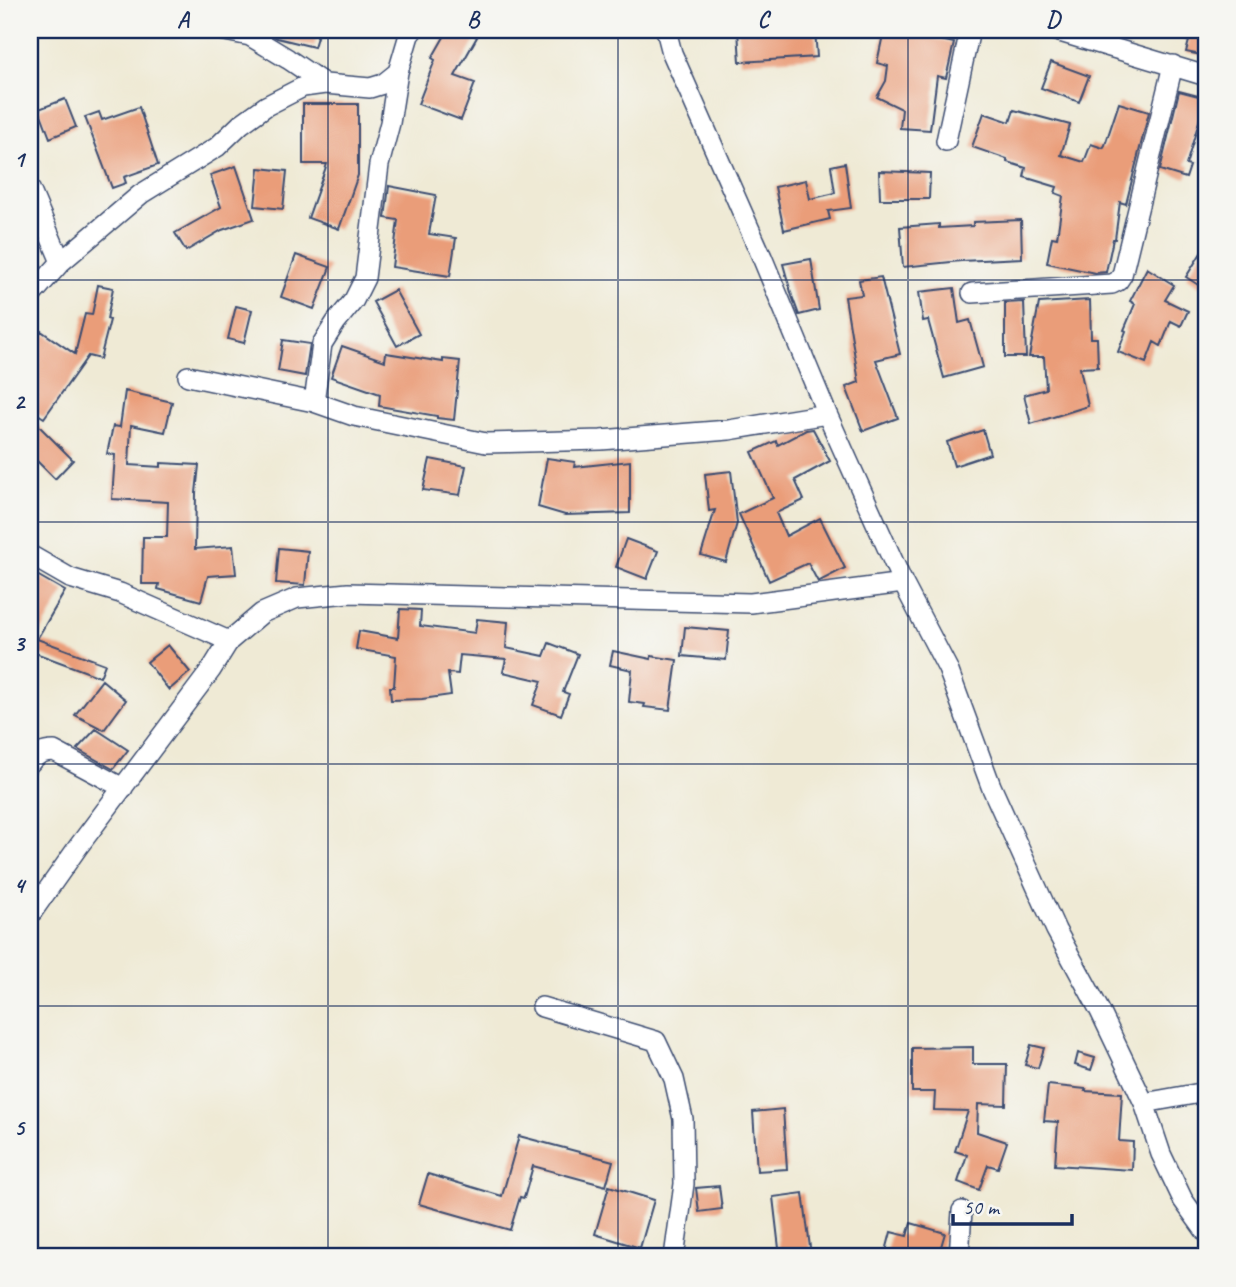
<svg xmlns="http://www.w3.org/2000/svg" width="1236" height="1287" viewBox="0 0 1236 1287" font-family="Caveat,sans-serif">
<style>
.building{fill:#ea9d79}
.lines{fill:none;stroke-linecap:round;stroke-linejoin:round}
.street-casing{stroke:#3b4b70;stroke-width:22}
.street{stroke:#fff;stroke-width:19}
.grid{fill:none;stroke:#1b2f5e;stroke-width:2;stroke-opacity:0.55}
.neatline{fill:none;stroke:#1b2f5e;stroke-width:2.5}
.grid-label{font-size:23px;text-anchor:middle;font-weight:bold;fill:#1b2f5e}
</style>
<rect width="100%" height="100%" fill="#f6f6f2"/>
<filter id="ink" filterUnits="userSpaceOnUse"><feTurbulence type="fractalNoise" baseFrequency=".0143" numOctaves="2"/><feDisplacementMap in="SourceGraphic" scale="14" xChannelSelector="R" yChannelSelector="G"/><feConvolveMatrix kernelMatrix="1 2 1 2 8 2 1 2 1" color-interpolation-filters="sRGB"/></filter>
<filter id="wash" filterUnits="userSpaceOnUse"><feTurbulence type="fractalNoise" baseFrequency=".00686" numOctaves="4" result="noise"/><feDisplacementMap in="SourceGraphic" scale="28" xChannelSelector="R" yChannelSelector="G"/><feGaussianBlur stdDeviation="1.57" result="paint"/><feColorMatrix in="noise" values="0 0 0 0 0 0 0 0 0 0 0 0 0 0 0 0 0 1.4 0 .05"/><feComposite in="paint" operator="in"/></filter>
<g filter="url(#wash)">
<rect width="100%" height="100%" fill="#efead5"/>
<g id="blocks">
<path class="building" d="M264,30H319L314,47L277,38Z
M448,30H465L477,37L455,76L475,83L461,120L418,104L435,60L432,58Z
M738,30H815L817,57L740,62Z
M884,30H895L954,43L946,78L937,76L930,130L900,128L902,109L877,97L886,81L888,66L877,63Z
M1162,30H1206V56L1186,52L1189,41L1161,34Z
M1051,62L1089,76L1079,102L1041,88Z
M1179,91L1206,98L1186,165L1190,166L1186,178L1160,170Z
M65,99L76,127L50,138L39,109Z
M1119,103L1149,112L1126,204L1120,202L1115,239H1113L1106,272L1095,273L1047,263L1052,237L1057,238L1063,196L1055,193L1057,187L1024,177L1026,168L1007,162V159L972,147L984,113L1010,122L1014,110L1070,125L1061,155L1084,162L1091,144L1103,148L1105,145Z
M303,104H358V175L339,229L308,218L327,164H303Z
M139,107L158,165L124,177L126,183L112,188L85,117L99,112L102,120Z
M845,163L851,208L828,211L830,219L784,230L775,187L806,180L810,199L835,193L831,166Z
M236,166L254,219L222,230L186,251L175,233L221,207L210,175Z
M259,168L287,171L283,209L255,206Z
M879,171L930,173L929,199H880Z
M389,186L436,195L429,234L456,238L450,276L392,267L398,220L385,218Z
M1021,220L1022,258L961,261L903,267L900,227L939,224V228L973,226V222Z
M1206,245V290L1186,277Z
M296,255L330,267L314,309L281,297Z
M811,259L819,310L799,315L792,296L783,264Z
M1147,268L1174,285L1165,300L1188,311L1181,326L1171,321L1161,346L1154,342L1146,363L1118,352L1126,331L1124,330L1135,304L1130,301Z
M881,277L900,354L876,360L898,418L863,431L846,387L859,382L845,297L862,295L859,280Z
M98,285L113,288L107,319L110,320L100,359L88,356L44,418L30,409V403L37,392L30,387V349L41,331L75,354L85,314L92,315Z
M954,288L959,323L970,320L983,367L944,378L928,320L923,321L919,292Z
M395,290L419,334L397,346L373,302Z
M1090,300L1091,338H1097L1098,367L1080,368L1088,406L1031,424L1024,395L1046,389L1044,357H1029L1039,303Z
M1024,302L1026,357H1005V303Z
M236,306L252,310L244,343L228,339Z
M283,340L310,344L305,376L278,371Z
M342,346L385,361L386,353L443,362V359L460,361L454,420L437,418V416L379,406L380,394L331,377Z
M125,391L172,402L165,432L131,425L129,465L161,467V463L199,465L196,493L195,549L233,546L236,574L208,576L201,601L158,589L159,584H142L143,537H167L168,502L112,499L115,455L107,454L113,426L120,427Z
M30,417L73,460L55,479L30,454Z
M813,429L830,461L795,480L804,500L776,513L786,536L820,518L845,568L818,582L808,563L769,581L739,514L773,498L752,452L776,441L778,445L806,430Z
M983,430L990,454L954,466L947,442Z
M547,458L575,462L574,467L630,461V513L565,515L538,507Z
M430,459L466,466L460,495L423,490Z
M731,471L737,523L726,562L701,555L715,510L709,511L705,474Z
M626,539L658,551L647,579L616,567Z
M279,548L308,551L305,585L276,583Z
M37,575L65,591L37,639L105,664L100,677L30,651V587Z
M400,609L421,610L420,626L475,633L477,619L508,622L506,648L544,656L549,643L578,654L563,692L569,694L561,715L533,705L542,681L503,672L506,659L460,655L458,674L448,673L451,695L422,699L391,700L390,687H394L396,656L356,649L359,631L398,638Z
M685,627L729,631L726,660L682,656Z
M168,645L190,672L169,690L147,662Z
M613,651L651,659V656L677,660L670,710L644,707L645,704L629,702L632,670L610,665Z
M102,680L126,700L104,730L75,715Z
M96,729L128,750L113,769L77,749Z
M1031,1045L1044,1048L1038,1068L1025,1065Z
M973,1047V1064H1007L1006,1105L978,1104L977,1132L1007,1142L998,1168L988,1165L979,1190L958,1182L967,1155L955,1151L968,1111L934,1110L935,1092H912V1048Z
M1078,1053L1095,1058L1091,1070L1075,1065Z
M1048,1085L1086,1089L1085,1091L1122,1093L1119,1141L1133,1142L1132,1170L1055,1165L1058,1122L1044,1121Z
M783,1109L787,1169L757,1171L753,1112Z
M519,1136L613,1161L606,1186L533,1166L524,1198L520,1197L510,1230L419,1204L428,1174L502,1196Z
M609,1186L654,1200L640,1248L595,1234Z
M719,1186L722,1209L699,1212L696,1188Z
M803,1193L811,1255L780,1257L773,1197Z
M911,1223L945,1233L938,1257H893L895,1253L886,1251L891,1232L907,1236Z"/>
</g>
</g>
<g filter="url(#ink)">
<use href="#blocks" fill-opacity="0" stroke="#3b4b70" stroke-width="2"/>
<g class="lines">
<g class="street-casing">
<path id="street" d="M220,30L250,36L288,59L325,84
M666,30L672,53L762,257L827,414L903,583L948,669L991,786L1056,930L1100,1011L1144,1103L1161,1154L1183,1200L1206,1232
M1053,30L1206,76
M946,141L970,30
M30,189L61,262
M972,293L1112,284L1118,281L1122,275L1173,65
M30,297L61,262L141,194L217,147L241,124L266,106L303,87L325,84L370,88L383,84L398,72
M188,376L314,402L354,416L486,443L601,440L729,430L827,414
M314,402L322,344L336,322L354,300L365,278L379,165L390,123L398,72L409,35L413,30
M30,555L70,578L120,593L229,641
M30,763C37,754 43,751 54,751L123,788
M30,915L78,847L211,670L229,641L262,613L297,598L348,593L751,603L903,583
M542,1007L656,1041L674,1079L683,1119L684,1184L674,1257
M1144,1103L1206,1092
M959,1257L962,1211"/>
</g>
<use href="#street" class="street"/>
</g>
</g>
<path class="grid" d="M328,30V1257M618,30V1257M908,30V1257M30,280H1206M30,522H1206M30,764H1206M30,1006H1206"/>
<rect width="1236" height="1287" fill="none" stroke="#f6f6f2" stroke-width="77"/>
<path d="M953 1214v10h119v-10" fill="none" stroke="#1b2f5e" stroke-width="3.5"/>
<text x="963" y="1214" font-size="21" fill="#1b2f5e" stroke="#f6f6f2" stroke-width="5" paint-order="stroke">50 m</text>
<rect x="38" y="38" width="1160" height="1210" class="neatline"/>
<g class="grid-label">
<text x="183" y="27">A</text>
<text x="473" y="27">B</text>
<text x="763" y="27">C</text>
<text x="1053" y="27">D</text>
<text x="19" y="167">1</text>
<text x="19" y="409">2</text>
<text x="19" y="651">3</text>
<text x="19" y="893">4</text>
<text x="19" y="1135">5</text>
</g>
</svg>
